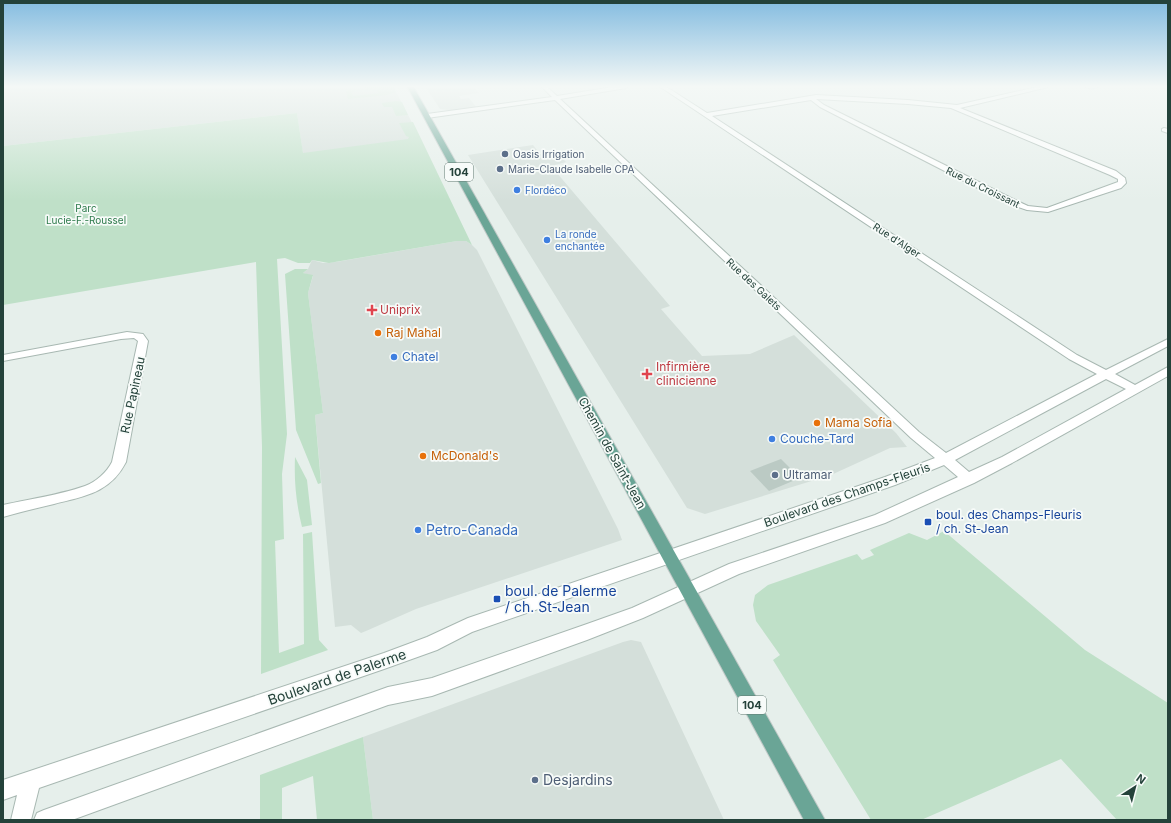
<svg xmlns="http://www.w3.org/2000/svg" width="1171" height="823" viewBox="0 0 1171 823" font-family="Inter,sans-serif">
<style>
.built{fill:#d4dfda}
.green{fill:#bfe0c8}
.building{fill:#bbcac4}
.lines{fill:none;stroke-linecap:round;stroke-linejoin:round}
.street-casing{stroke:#a8b8b2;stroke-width:2}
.primary-casing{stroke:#c2cac8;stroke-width:2}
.street{fill:#fff;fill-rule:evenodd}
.primary{fill:#6aa596;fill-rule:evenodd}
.service-dot{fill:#5c6f8a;stroke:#f7fbf9;stroke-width:1.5}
.shop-dot{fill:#3f7fe0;stroke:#f7fbf9;stroke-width:1.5}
.health-dot{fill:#e0444e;stroke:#f7fbf9;stroke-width:1.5}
.food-dot{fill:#e8710a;stroke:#f7fbf9;stroke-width:1.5}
.transit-dot{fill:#1a4fb4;stroke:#f7fbf9;stroke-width:1.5}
.labels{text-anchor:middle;stroke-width:3.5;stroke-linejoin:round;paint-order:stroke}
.far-service-label{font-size:10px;fill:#4e5e75;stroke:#f7fbf9;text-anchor:start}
.far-street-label{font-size:10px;fill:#24423a;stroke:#f7fbf9}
.far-shop-label{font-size:10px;fill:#366cbe;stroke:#f7fbf9;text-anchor:start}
.far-park-label{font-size:10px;fill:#2d7a4b;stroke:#f7fbf9}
.shield{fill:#f7fbf9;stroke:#637a73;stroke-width:1}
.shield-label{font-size:11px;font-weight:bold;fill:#24423a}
.health-label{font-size:12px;fill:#be3a42;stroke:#f7fbf9;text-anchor:start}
.food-label{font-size:12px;fill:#c56008;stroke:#f7fbf9;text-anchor:start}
.shop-label{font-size:12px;fill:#366cbe;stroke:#f7fbf9;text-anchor:start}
.street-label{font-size:12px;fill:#24423a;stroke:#f7fbf9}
.service-label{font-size:12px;fill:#4e5e75;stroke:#f7fbf9;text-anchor:start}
.transit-label{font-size:12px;fill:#164399;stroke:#f7fbf9;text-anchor:start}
.near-shop-label{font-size:14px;fill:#366cbe;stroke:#f7fbf9;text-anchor:start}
.near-transit-label{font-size:14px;fill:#164399;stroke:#f7fbf9;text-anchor:start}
.near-street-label{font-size:14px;fill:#24423a;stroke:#f7fbf9}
.near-service-label{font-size:14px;fill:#4e5e75;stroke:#f7fbf9;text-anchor:start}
</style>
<rect width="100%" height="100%" fill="#e6efeb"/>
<path class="built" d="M5,86H393L420,138L303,154L297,113L3,146V88Z
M425,86H473L479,93L459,96L461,99L469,98L477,108L456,111L440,109Z
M533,145L541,155L556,152L566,162L551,166L670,306L661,309L702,356L750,354L794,335L896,433L907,447L890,448L831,475L705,514L687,508L468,155Z
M457,241H466L472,245L477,250L618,529L622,540L416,609L366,631L361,633L351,625L335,627L315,415L323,413L308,293L313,276L303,273L308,269L312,260L323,263L336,262Z
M631,640L641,642L724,820H373L363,737L623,642Z"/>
<path class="green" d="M365,86H393L396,92L387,95L348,99L346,91L356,90V91L351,92L353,96L379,93L376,89L365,90L366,89Z
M396,101L402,102L408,115L396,116L392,107H384L382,104V103Z
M297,113L303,153L408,139L409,137L406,136L399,123L413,122L472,245L466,241H457L329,263L312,260L310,263H298L285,258L277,259L287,434L282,474L284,539L275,541L279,653L304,644L303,534L312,532L319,640L328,650L261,674L262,447L256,262L3,305V146Z
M295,269H308L303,273L313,275L308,293L323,413L315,415L321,483L318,484L296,430L285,274Z
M295,457L307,480L312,525L302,527C296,503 294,481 295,457Z
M944,531L1085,650L1168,703V820H1117L1061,759L921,820H871L773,660L780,655L756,621L753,605L755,595L768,585L857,554L862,560L874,555L870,550L909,533L927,540Z
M363,737L373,820H317L313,776L282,788V820H260V775Z"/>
<path class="building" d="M781,459L800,478L769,491L750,471Z"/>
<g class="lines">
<g class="street-casing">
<path id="street" d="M541,86H546L557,96L619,86H628L626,88L560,99L919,432L946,453L1097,374L1069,359L659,86H665L707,113L816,95L908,100L957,105L1041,86H1048V87L960,108L1116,171L1125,178L1126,183L1121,188L1048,212L1027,210L1007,203L820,107L811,100L712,116L1077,355L1106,370L1168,339V346L1115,374L1135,385L1168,367V376L1012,463L974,483L885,523L739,574L643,618L587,640L432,696L388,705L72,820H34L37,813L44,810L388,687L432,678L587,624L632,608L729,564L875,515L958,477L944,465L895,485L472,632L437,650L384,669L39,788L31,820H11L17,795L3,800V780L384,653L427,637L468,618L885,477L935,458L911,438L555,100L427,118L424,116L427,114L552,97ZM816,99L908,104L951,108L1110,175L1118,179V182L1047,208L1028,206L1013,199L824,105ZM1106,379L1126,389L1002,457L969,472L955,460Z
M1083,86H1100C1096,89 1087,89 1083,86Z
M1164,128L1168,129V133L1162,131V129Z
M127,332L143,334L148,341L126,462C110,493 85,496 54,504C37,508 20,512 3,517V505C30,499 59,495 85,486C96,482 107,472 112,462L138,341L134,338L121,339L3,361V355Z"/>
</g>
<g class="primary-casing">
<path id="primary" d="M407,86H413L825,820H804Z"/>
</g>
<use href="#street" class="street"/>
<use href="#primary" class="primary"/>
</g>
<linearGradient id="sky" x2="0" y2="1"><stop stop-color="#84bce0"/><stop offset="0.43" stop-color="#f4f8f6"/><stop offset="1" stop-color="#f4f8f6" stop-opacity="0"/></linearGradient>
<rect width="1171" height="201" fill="url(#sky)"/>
<g class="service-dot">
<circle cx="505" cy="154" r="4"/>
<circle cx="500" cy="169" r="4"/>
<circle cx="775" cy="475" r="4"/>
<circle cx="535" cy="780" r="4"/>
</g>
<g class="shop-dot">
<circle cx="517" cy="190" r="4"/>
<circle cx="547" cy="240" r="4"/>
<circle cx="394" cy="357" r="4"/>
<circle cx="772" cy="439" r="4"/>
<circle cx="418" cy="530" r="4"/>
</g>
<g class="health-dot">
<path d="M370 304h4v4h4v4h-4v4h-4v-4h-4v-4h4z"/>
<path d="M645 368h4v4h4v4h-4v4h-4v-4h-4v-4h4z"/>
</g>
<g class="food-dot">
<circle cx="378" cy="333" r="4"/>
<circle cx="817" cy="423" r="4"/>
<circle cx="423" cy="456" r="4"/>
</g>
<g class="transit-dot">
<rect x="924" y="518" width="8" height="8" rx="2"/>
<rect x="493" y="595" width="8" height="8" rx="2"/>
</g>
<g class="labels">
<g class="far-service-label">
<text x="513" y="158">Oasis Irrigation</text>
<text x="508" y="173">Marie-Claude Isabelle CPA</text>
</g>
<g class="far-street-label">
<text transform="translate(983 187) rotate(26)" y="4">Rue du Croissant</text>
<text transform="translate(897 240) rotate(33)" y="4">Rue d'Alger</text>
<text transform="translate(754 284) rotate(43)" y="4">Rue des Galets</text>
</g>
<g class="far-shop-label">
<text x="525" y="194">Flordéco</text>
<text x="555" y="238">La ronde<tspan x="555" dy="12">enchantée</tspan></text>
</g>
<g class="far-park-label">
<text x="86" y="212">Parc<tspan x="86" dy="12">Lucie-F.-Roussel</tspan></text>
</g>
<g class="shield">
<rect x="445" y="163" width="28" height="18" rx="3"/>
<rect x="738" y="696" width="28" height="18" rx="3"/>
</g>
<g class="shield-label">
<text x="459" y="176">104</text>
<text x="752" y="709">104</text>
</g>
<g class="health-label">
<text x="380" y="314">Uniprix</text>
<text x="656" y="371">Infirmière<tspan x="656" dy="14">clinicienne</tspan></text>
</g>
<g class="food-label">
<text x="386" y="337">Raj Mahal</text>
<text x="825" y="427">Mama Sofia</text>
<text x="431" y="460">McDonald's</text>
</g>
<g class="shop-label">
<text x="402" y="361">Chatel</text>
<text x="780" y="443">Couche-Tard</text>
</g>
<g class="street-label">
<text transform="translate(133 395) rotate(-78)" y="4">Rue Papineau</text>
<text transform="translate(612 453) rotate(61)" y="4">Chemin de Saint-Jean</text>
<text transform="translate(847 495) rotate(-19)" y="4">Boulevard des Champs-Fleuris</text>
</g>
<g class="service-label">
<text x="783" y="479">Ultramar</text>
</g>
<g class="transit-label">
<text x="936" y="519">boul. des Champs-Fleuris<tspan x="936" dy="14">/ ch. St-Jean</tspan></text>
</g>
<g class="near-shop-label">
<text x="426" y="535">Petro-Canada</text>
</g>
<g class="near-transit-label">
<text x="505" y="596">boul. de Palerme<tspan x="505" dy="16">/ ch. St-Jean</tspan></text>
</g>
<g class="near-street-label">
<text transform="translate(337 677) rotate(-19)" y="5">Boulevard de Palerme</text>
</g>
<g class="near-service-label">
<text x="543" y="785">Desjardins</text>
</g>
</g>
<rect width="1171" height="823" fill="none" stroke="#24423a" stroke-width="8"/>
<g transform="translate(1135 787) rotate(36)" stroke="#f7fbf9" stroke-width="3" paint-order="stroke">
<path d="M0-3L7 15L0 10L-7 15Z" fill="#24423a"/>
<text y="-6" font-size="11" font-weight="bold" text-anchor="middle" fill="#24423a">N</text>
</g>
</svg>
